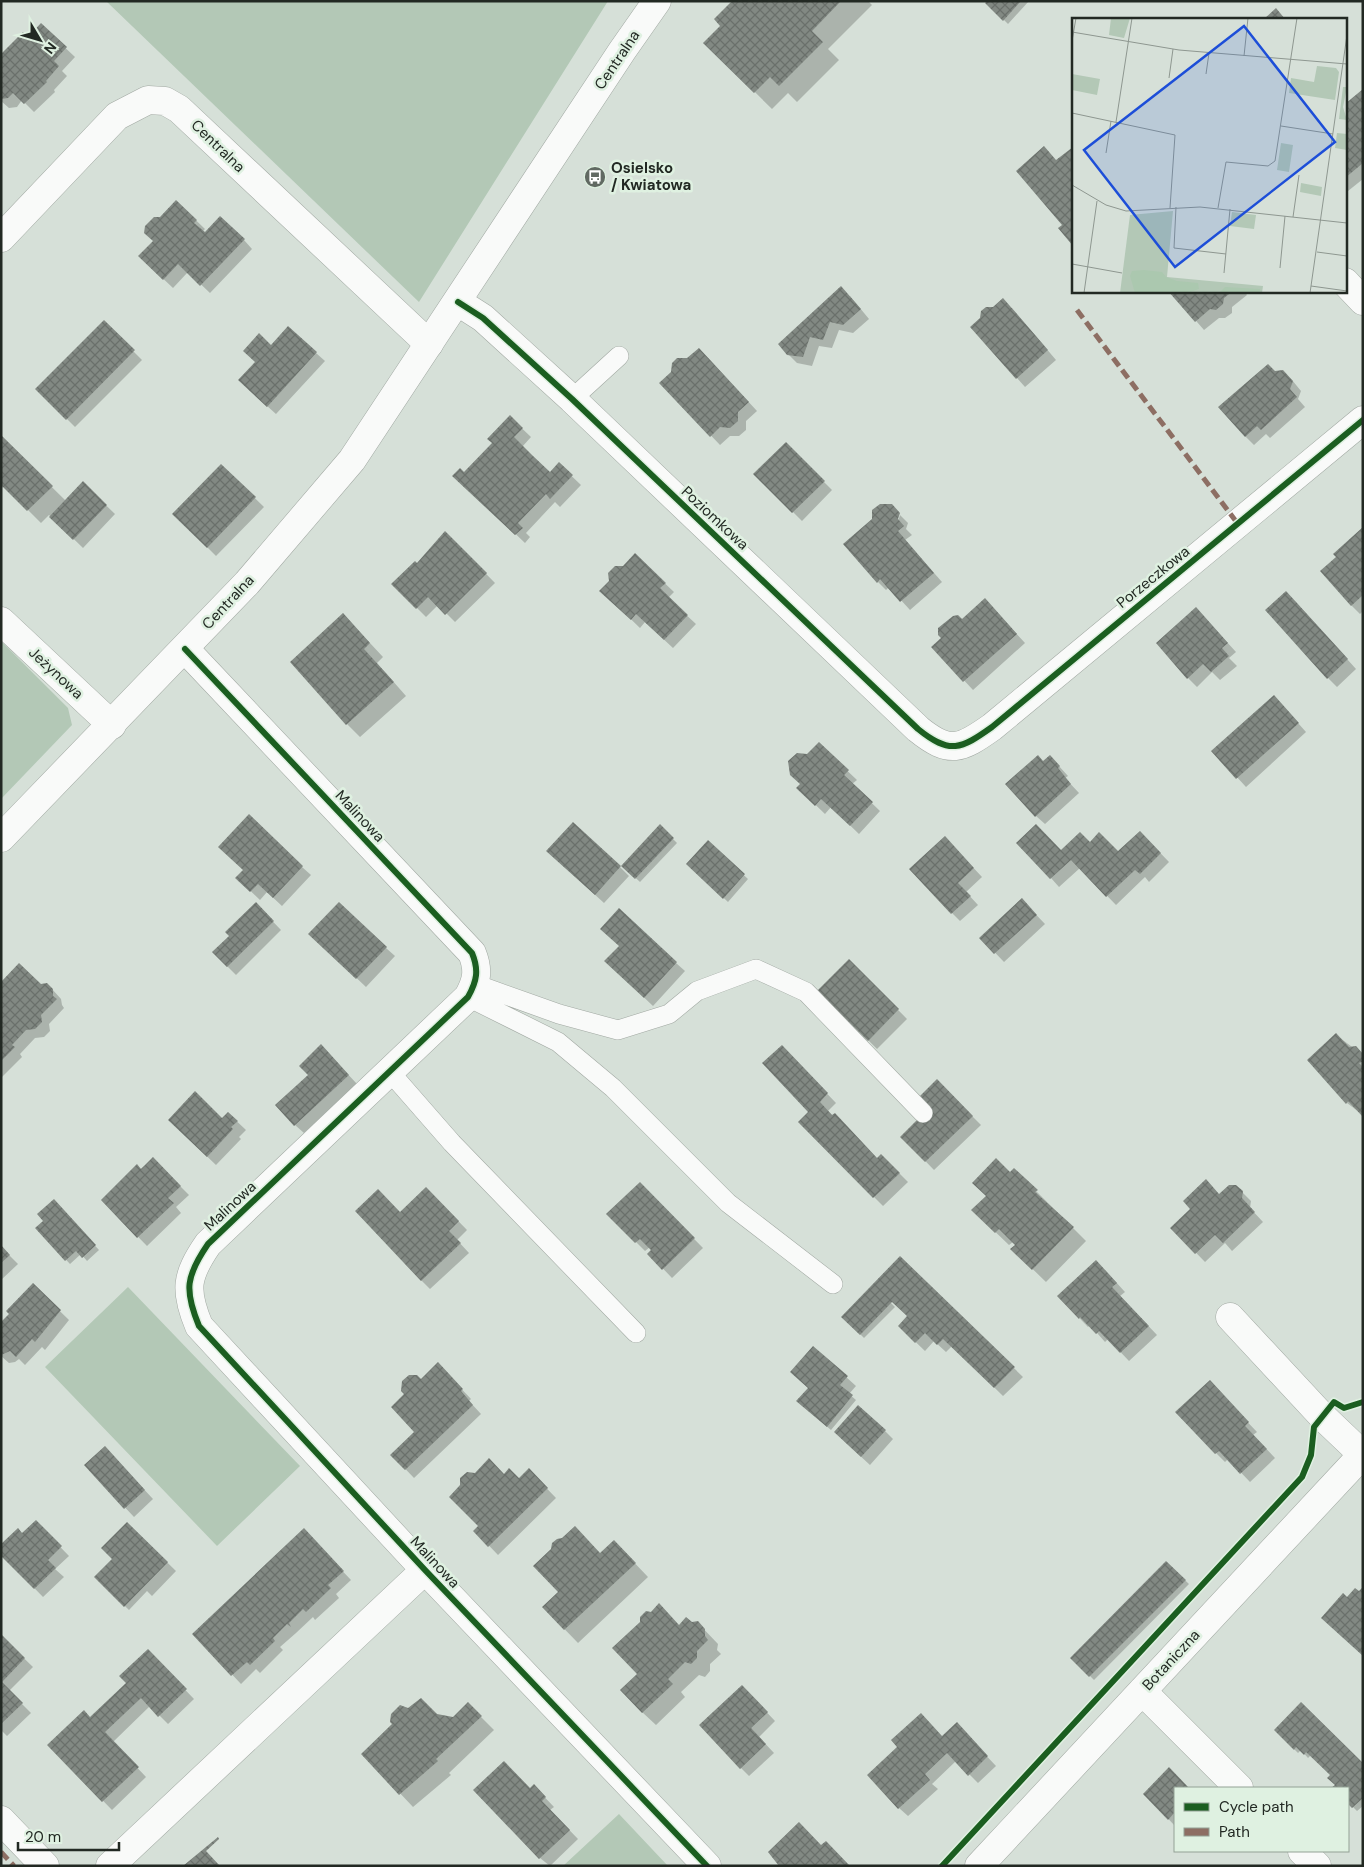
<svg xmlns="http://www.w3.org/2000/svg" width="1364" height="1867" viewBox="0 0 1364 1867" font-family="'DM Sans',sans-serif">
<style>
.green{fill:#b3c8b6}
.shadow{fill:#0003}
.building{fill:url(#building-cross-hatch)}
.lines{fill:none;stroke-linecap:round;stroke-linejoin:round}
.service-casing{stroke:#a1a8a2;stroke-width:20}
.minor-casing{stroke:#a1a8a2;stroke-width:29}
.tertiary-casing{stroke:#a1a8a2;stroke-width:29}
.service{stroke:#f9faf9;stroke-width:19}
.minor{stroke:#f9faf9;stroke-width:28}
.tertiary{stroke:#f9faf9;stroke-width:28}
.quiet{stroke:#8d6e63;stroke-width:5;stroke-dasharray:10 5;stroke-linecap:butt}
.cycleway-casing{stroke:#dff1e1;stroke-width:9}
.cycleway{stroke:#1b5e20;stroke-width:6}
.labels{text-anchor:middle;stroke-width:5;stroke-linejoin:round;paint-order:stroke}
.street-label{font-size:15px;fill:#222923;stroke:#dff1e1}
.poi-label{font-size:15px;font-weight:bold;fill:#222923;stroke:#dff1e1;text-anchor:start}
.inset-road{fill:none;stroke:#8e9790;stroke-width:1}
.view{fill:#1d4ed8;fill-opacity:0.15;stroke:#1d4ed8;stroke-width:2.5}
.inset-edge{fill:none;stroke:#222923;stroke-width:2.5}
</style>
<defs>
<pattern id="building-cross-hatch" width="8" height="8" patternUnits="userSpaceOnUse" patternTransform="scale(1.25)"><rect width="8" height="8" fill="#828983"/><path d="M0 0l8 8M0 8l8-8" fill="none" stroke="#6a706b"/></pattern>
</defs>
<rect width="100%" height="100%" fill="#d6e0d8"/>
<path class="green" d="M106,1H608L419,302Z
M1,641L68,708L72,725L1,799Z
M128,1287L300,1466L217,1546L45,1367Z
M619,1814L668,1866H563Z"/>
<path class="shadow" d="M733,1H758L760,4L763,1H868L872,5L828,49L839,60L797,102L788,93L772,109L705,43L722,26Z
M989,1H1029L1008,24L987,3Z
M41,25L75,57L62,71L67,76L54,90L55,92L34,112L22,100L17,107L9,108L1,101V56L28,38Z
M1363,90V179L1348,191L1345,188V105Z
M176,201L205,229L202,232L244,240L252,249L210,293L188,272L173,288L139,256L154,241L160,218Z
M1170,291H1244L1247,295L1232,307V313L1225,318H1219L1204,330Z
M850,296L869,319L853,333L839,330L832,348L819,346L812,366L797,363L788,354Z
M1012,308L1056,360L1025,387L1017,378Z
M104,322L142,360L75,427L37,389Z
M271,346L316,353L325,361L276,414L248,389Z
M708,358L757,411L746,421V430L739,436H730L720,445L661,383Z
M1275,372L1292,380L1301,391L1298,399L1305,407L1270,438L1266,434L1254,445L1245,436Z
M510,417L531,437L522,447L550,474L559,464L581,485L560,507L555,502L526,533L530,537L525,543L463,484L464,474L494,443Z
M1,437L66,501L83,483L115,514L83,548L49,515L41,523L4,486L1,489Z
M786,444L832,490L802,521L755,474Z
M221,465L264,507L216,556L174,514Z
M900,515L908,523L906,529L912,535L905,540L942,582L910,610L889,587L886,590L878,582L873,519L897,525Z
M1363,528V611L1360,614L1351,605L1338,557Z
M445,532L495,583L455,622L438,605L426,617L393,584L417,564Z
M635,555L674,592L668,598L696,624L673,648L645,622L640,628L610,599L623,567Z
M1295,601L1356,669L1337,687L1328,678Z
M994,609L1025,643L973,690L933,647L962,621Z
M1205,618L1236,652L1229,658L1237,666L1220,680L1212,672L1197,687L1188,678Z
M356,628L383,657L377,663L406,696L360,737L347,724Z
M1282,705L1306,732L1246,787L1213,751Z
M819,744L857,780L852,784L880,811L859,834L831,807L825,814L798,788L802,784L808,755Z
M1058,765L1068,776L1065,778L1079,793L1045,824L1036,816Z
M660,826L677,843L640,882L623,866Z
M1140,832L1169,862L1149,882L1145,877L1116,905L1080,868L1059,887L1051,878L1061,852L1090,844L1118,853Z
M708,842L748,879L728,902L688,864Z
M953,846L982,877L966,892L978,905L960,921L952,913Z
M557,860L620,867L629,876L604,903Z
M302,867L311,875L282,906L267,892L260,900L237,878Z
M1022,900L1045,924L1004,962L981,938Z
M256,904L281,930L236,975L213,952L230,936Z
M310,934L386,948L395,956L366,987Z
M849,960L907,1019L877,1049L819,991Z
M676,963L685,971L653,1006L615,970Z
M1,984L41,985L52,989L61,999L62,1005L64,1008L49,1024L50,1031L44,1037L35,1038L20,1054L22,1057L1,1078Z
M1336,1035L1363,1055V1115L1347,1103Z
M330,1055L357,1084L304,1133L295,1125Z
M790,1055L836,1103L828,1111L877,1159L881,1155L908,1182L883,1206L799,1122L810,1112Z
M937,1081L981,1125L934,1170L902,1137L931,1108Z
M228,1113L246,1130L239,1137L241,1139L216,1165L169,1120L222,1119Z
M153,1159L189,1195L176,1207L181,1213L147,1246L102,1200Z
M1014,1169L1086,1241L1046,1282L1012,1249L1016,1245L1013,1242L1009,1245L986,1223Z
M640,1184L703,1248L672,1278L649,1254L653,1250L650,1247L645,1251L608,1214Z
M1236,1186L1251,1201L1250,1208L1263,1222L1232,1251L1225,1243L1205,1262L1172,1228Z
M426,1188L467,1230L457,1240L469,1253L430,1289L421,1280L400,1213Z
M54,1201L99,1250L87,1261L81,1254L70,1264L37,1229L45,1221Z
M1,1247L18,1264L1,1280Z
M900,1257L1023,1377L1003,1396L952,1346L946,1352L934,1341L925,1351L899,1326L909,1316L885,1293L883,1295L895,1307L864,1338L843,1317Z
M1105,1270L1125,1292L1120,1296L1157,1335L1129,1361L1108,1339L1105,1342L1090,1325L1088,1327L1059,1297Z
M33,1285L69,1320L45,1350L42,1347L25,1365L19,1359L15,1362L9,1363L1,1356V1324Z
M813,1347L856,1386L849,1394L856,1400L831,1430L802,1405L809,1389L791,1372Z
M438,1364L471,1399L469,1401L481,1414L414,1478L392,1455L416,1432L406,1394Z
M1218,1391L1257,1432L1253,1435L1275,1458L1250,1482L1228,1459L1225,1462L1216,1453Z
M885,1431L893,1439L870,1465L844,1441Z
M114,1457L153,1499L134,1517L86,1466Z
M529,1470L556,1498L498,1555L475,1531L479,1526L462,1486L504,1475L519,1480Z
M36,1522L69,1556L55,1569L64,1577L43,1597L1,1554Z
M127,1523L176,1571L152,1596L147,1591L129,1610L95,1577L114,1559Z
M312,1539L351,1580L336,1594L339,1598L315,1620L313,1617L296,1633L280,1647L283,1650L260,1673L256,1669L241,1684L194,1634Z
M600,1554L627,1555L648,1577L578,1643L544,1608Z
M1166,1562L1189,1584L1094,1680L1072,1658Z
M697,1622L718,1644L717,1650L721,1654L710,1664V1671L705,1677L699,1675L681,1692L685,1697L656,1725L642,1712L638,1674L680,1626Z
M1,1636L33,1667L9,1691L31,1713L7,1736L1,1730Z
M148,1651L194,1699L168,1724L150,1706L113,1742L146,1777L112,1810L49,1745L90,1718L128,1683Z
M742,1686L775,1721L759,1737L774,1753L749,1776L741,1768Z
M468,1704L494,1730L449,1773L451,1775L413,1807L363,1754L394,1725L437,1716L453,1718Z
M1275,1730L1363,1765V1806L1357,1811L1348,1802V1788H1334L1336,1785L1332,1775L1311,1755L1308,1758L1301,1750L1298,1753Z
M965,1733L996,1766L978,1783L956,1761L932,1784L938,1789L908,1816L899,1808L942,1737Z
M1169,1769L1188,1788H1175V1826L1145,1794Z
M534,1786L554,1807L550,1810L578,1839L550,1866L540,1858L530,1790Z"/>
<path class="building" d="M732,1L760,2L841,1L812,31L823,42L779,86L770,77L754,93L703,43L720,26L714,19Z
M987,1H1021L1003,21L985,3Z
M1276,8L1285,19H1264Z
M41,23L67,47L54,61L59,66L46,81L47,82L24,104L13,93L8,98L1,99V54L23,32L28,37Z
M1363,89V163L1345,178V104Z
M1044,146L1056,160L1073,147V246L1058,228L1062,225L1016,171Z
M176,200L197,220L194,223L205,232L220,216L245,239L200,286L178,264L163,280L138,256L153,241L144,233L145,226L154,217H160Z
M841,286L861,309L843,325L830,322L823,340L810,337L803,357L787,355L778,344Z
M1168,291H1233L1224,298L1223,304L1216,310L1210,309L1195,322Z
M1003,298L1048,350L1016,379L970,327L980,318L981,311L986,307H993Z
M104,320L135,350L66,420L35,389Z
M288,326L317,352L267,407L238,380L255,362L243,351L259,333L271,345Z
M699,348L749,402L738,412V421L730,428L720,427L710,437L659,383L671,372L672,363L677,358H687Z
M1268,364L1275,371L1283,370L1293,381L1290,389L1297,397L1261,430L1257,426L1245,437L1218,407Z
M510,415L523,428L514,437L532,455L550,472L559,462L573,475L550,499L546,494L518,523L523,528L515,535L452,476L460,468L464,472L492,443L487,439Z
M1,435L53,486L27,511L1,485Z
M786,442L825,481L792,513L753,474Z
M221,464L256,497L207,548L172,514Z
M83,481L107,505L73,540L49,517Z
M880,504H892L900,513L898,519L904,526L898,531L934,573L900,602L880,579L877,583L843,544L872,519V510Z
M1363,527V595L1351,606L1320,571L1336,557L1333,554Z
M445,531L487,573L445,615L428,597L416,609L391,584L415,561L417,563Z
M635,553L666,583L660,588L688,615L664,640L636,614L631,620L599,591L609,581L608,573L615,566H623Z
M1286,591L1348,659L1327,679L1265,610Z
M985,598L1017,634L963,682L931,647L941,638L938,635V628L953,616L958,615L962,619Z
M1196,607L1228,643L1222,648L1229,656L1211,672L1203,664L1187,679L1156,643Z
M343,613L370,643L364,649L394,682L346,725L290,662Z
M1274,695L1299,723L1236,779L1211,751Z
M819,742L849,770L844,775L873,802L850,826L821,799L815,806L796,788L800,784L790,775L788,761L797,753L807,754Z
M1038,755L1043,761L1050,755L1060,766L1058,768L1071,784L1035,817L1005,784Z
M249,814L303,866L273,898L258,884L250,892L235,878L243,870L218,847Z
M573,822L621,866L595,895L546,851Z
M660,824L674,838L635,879L621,866Z
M1036,824L1061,850L1080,832L1090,842L1099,832L1118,851L1140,831L1161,853L1140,874L1135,870L1106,897L1071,860L1050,879L1016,843Z
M945,836L974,868L958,883L971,896L951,914L909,869Z
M708,840L745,874L723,899L686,864Z
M1022,898L1037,915L994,954L979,938Z
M256,902L274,921L227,967L212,952L229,936L225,932Z
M339,902L387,947L356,979L308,934Z
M619,908L677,962L644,998L604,961L619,946L600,929Z
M849,959L899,1009L868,1041L817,991Z
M19,963L41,984L47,983L53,989V996L57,999L41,1015L42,1022L35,1029L26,1030L12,1045L15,1047L1,1061V982Z
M1336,1033L1349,1047L1356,1046L1363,1054L1362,1062L1359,1063L1363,1067V1117L1348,1101L1346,1104L1307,1060Z
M321,1044L349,1075L294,1126L275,1105L308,1075L299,1066Z
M782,1045L828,1093L820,1102L832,1115L835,1113L877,1158L881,1154L900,1173L873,1198L798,1122L808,1112L762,1063Z
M937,1079L973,1116L925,1162L900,1137L929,1108L919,1097Z
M195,1091L222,1118L228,1112L238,1121L231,1127L233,1129L207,1157L168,1120Z
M153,1157L181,1186L168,1198L174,1203L137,1238L101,1200L137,1164L141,1169Z
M996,1158L1010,1172L1014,1168L1038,1190L1035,1192L1074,1227L1032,1270L1010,1249L1015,1245L999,1229L995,1233L971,1210L986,1196L972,1183Z
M1206,1179L1219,1194L1229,1185H1236L1243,1191L1242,1198L1255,1212L1223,1243L1215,1235L1195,1254L1170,1228L1190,1209L1183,1201Z
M640,1182L695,1238L662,1270L647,1254L651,1250L640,1239L635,1243L606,1214Z
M426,1187L459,1221L449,1231L461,1243L421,1281L355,1211L378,1189L400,1212Z
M54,1199L96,1245L82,1258L76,1251L65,1261L35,1228L43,1221L37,1214Z
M1,1245L10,1255L1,1263Z
M900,1256L1015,1367L994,1388L943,1339L937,1345L925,1333L915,1343L898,1326L907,1316L892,1302L860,1335L841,1317Z
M1096,1260L1117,1283L1112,1287L1149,1326L1120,1353L1099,1331L1096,1334L1080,1317L1079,1319L1057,1296Z
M33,1283L61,1310L35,1342L32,1339L16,1357L10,1351L1,1355V1322L9,1314L6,1311Z
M813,1346L848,1376L840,1385L853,1395L827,1427L796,1401L808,1388L790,1372Z
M438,1362L463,1389L461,1391L473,1405L405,1470L390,1455L414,1432L391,1407L404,1394L401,1391L402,1381L409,1375H417L421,1379Z
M1210,1380L1249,1422L1245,1426L1267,1449L1240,1474L1219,1451L1215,1454L1175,1412Z
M858,1405L886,1430L861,1457L834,1432Z
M105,1446L145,1490L124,1509L84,1465Z
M489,1458L504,1474L509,1468L519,1478L529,1468L548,1488L488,1547L473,1531L478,1526L449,1497L460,1485V1478L467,1472L475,1473Z
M36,1520L62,1546L48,1560L56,1568L34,1589L1,1556V1544L18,1528L22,1533Z
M127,1522L168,1562L124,1607L94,1577L112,1559L101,1548Z
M575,1526L600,1553L614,1540L636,1563L564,1630L542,1607L558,1592L533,1566L551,1549L552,1543L557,1539L562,1538Z
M304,1528L344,1571L328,1585L331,1588L306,1612L303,1609L289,1623L291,1627L287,1624L273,1638L275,1641L250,1665L247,1662L231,1676L192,1634Z
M1166,1561L1186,1580L1089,1677L1070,1658Z
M1363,1587V1656L1321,1618L1343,1593L1347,1597L1355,1588L1359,1591Z
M659,1603L679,1625L686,1617L692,1622L698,1621L705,1629V1636L708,1640L697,1651V1658L691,1664L685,1662L668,1679L673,1684L642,1713L620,1690L637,1674L612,1648L640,1622V1617L646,1611L651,1612Z
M1,1634L25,1658L2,1682L23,1703L1,1724Z
M148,1649L187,1689L158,1717L141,1698L105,1732L139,1767L102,1802L47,1745L84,1710L90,1717L126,1683L119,1676Z
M742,1685L768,1712L751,1728L766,1744L740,1769L699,1725Z
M421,1698L437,1714L453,1717L468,1702L482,1716L436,1759L438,1761L399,1795L361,1754L392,1724L390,1722L391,1714L400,1705L408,1708Z
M1301,1702L1363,1763V1798L1352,1808L1348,1804V1788H1331L1335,1785L1327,1778L1330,1775L1306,1752L1304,1755L1296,1747L1294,1750L1274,1730Z
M921,1713L942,1736L957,1722L988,1756L968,1776L947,1753L925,1774L930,1780L898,1809L867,1775L897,1747L891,1740Z
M504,1761L530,1788L534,1784L546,1797L542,1801L570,1830L539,1859L473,1790Z
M1169,1767L1189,1788H1175V1812L1168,1820L1143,1794Z
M799,1822L821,1845L826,1841L850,1866H779L768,1852Z
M218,1837L219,1839L206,1851L220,1866H183Z"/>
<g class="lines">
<g class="service-casing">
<path id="service" d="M572,399L619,356
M475,984L559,1014L618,1030L669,1014L697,991L756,969L806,992L923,1113
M468,997L558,1042L613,1088L728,1203L833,1284
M390,1072L452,1143L636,1333"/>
</g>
<g class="minor-casing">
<path id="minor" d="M1,238L117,116L148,100L165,101L179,109L429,344
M1345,282L1363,301
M458,302L483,318L572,399L918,729C950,755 961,749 992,727L1363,420
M1,621L112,725
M185,649L472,953C479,970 477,981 468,997L208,1244C186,1276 184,1290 199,1326L425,1570L707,1866
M1230,1317L1322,1416L1362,1454
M1142,1691L1239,1788
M1,1820L45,1866
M1302,1851L1317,1866
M110,1866L425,1570
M979,1866L1363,1454"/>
</g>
<g class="tertiary-casing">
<path id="tertiary" d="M1,838L247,583L352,460L622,51L657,1"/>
</g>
<use href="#service" class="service"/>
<use href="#minor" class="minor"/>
<use href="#tertiary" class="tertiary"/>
<path class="quiet" d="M1077,310L1238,524
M1,1852L14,1866"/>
<g class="cycleway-casing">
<path id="cycleway" d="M458,302L483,318L572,399L918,729C950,755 961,749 992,727L1363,420
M185,649L472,953C479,970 477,981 468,997L208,1244C186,1276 184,1290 199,1326L425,1570L707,1866
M942,1866L1302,1477L1311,1455L1314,1427L1334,1402L1344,1408L1363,1402"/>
</g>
<use href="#cycleway" class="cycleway"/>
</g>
<defs>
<g id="bus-disc" transform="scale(1.125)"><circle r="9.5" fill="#616962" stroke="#dff1e1"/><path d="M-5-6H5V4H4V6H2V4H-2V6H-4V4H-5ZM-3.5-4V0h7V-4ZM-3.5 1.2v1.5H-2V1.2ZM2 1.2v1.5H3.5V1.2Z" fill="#fff"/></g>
</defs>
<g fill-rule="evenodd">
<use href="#bus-disc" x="595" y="177"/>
</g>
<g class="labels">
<g class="street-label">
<text transform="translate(617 60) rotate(-56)" y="5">Centralna</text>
<text transform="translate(218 146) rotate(44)" y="5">Centralna</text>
<text transform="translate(715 518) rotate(43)" y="5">Poziomkowa</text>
<text transform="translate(1153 577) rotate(-39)" y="5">Porzeczkowa</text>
<text transform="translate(228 602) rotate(-47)" y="5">Centralna</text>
<text transform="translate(56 673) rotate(43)" y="5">Jeżynowa</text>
<text transform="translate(360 816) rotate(47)" y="5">Malinowa</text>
<text transform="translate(230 1206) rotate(-43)" y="5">Malinowa</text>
<text transform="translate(435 1562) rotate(47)" y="5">Malinowa</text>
<text transform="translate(1171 1660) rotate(-47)" y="5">Botaniczna</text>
</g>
<g class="poi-label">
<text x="611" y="173">Osielsko<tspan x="611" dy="17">/ Kwiatowa</tspan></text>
</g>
</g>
<g transform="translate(1072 18)">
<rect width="275" height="275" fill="#d6e0d8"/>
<path d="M39,0H58L52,20L37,17ZM245,48L264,50L267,54L263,82L217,75L219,60L242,64ZM0,56L28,61L25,77L0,72ZM271,69H275L271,89L275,102L267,101ZM265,115L275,116V132L263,130ZM209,125L221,127L217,154L205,152ZM229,165L250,169L249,178L228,174ZM101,193L95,259L191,268L190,275H48L58,197ZM160,194L184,197L182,211L158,208Z" fill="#b3c8b6"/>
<path d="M72,252L90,254L94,259L105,263L126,265L127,271L115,275H63L58,258L60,253ZM153,269L188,271V275H147Z" fill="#abc8af"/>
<path class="inset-road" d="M0,14L107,32L275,46M0,23L4,0M172,38L176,0M134,56L137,35M97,60L101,31M0,95L103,117L98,190M44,104L60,0M209,108L261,116M34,135L39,103M0,167L34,187L54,193L128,189L275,205M104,189L102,230L154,236M146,190L154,144L196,148L203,143L225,0M221,199L227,157M245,234L275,238M0,246L50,255M208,250L213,198M152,255L158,191M239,268L275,273M12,275L25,183M238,275L275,17"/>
<path class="view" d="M172,8L263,124L103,249L12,132Z"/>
<rect width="275" height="275" class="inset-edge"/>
</g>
<rect width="1364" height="1867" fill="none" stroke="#222923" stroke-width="5"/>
<rect x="1174" y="1787" width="175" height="65" fill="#dff1e1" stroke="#93a195"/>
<rect x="1184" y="1803" width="25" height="8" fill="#1b5e20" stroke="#93a195"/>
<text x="1219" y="1812" font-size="15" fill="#222923">Cycle path</text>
<rect x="1184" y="1828" width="25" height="8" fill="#8d6e63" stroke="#93a195"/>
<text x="1219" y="1837" font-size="15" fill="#222923">Path</text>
<g transform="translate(40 40) rotate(128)" stroke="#dff1e1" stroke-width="4" paint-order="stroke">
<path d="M0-4L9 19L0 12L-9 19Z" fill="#222923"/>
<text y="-8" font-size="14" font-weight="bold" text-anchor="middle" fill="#222923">N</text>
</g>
<path d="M18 1842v8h101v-8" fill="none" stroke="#222923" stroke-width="2.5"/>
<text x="25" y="1842" font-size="15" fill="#222923" stroke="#dff1e1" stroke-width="4" paint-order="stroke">20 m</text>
</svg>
